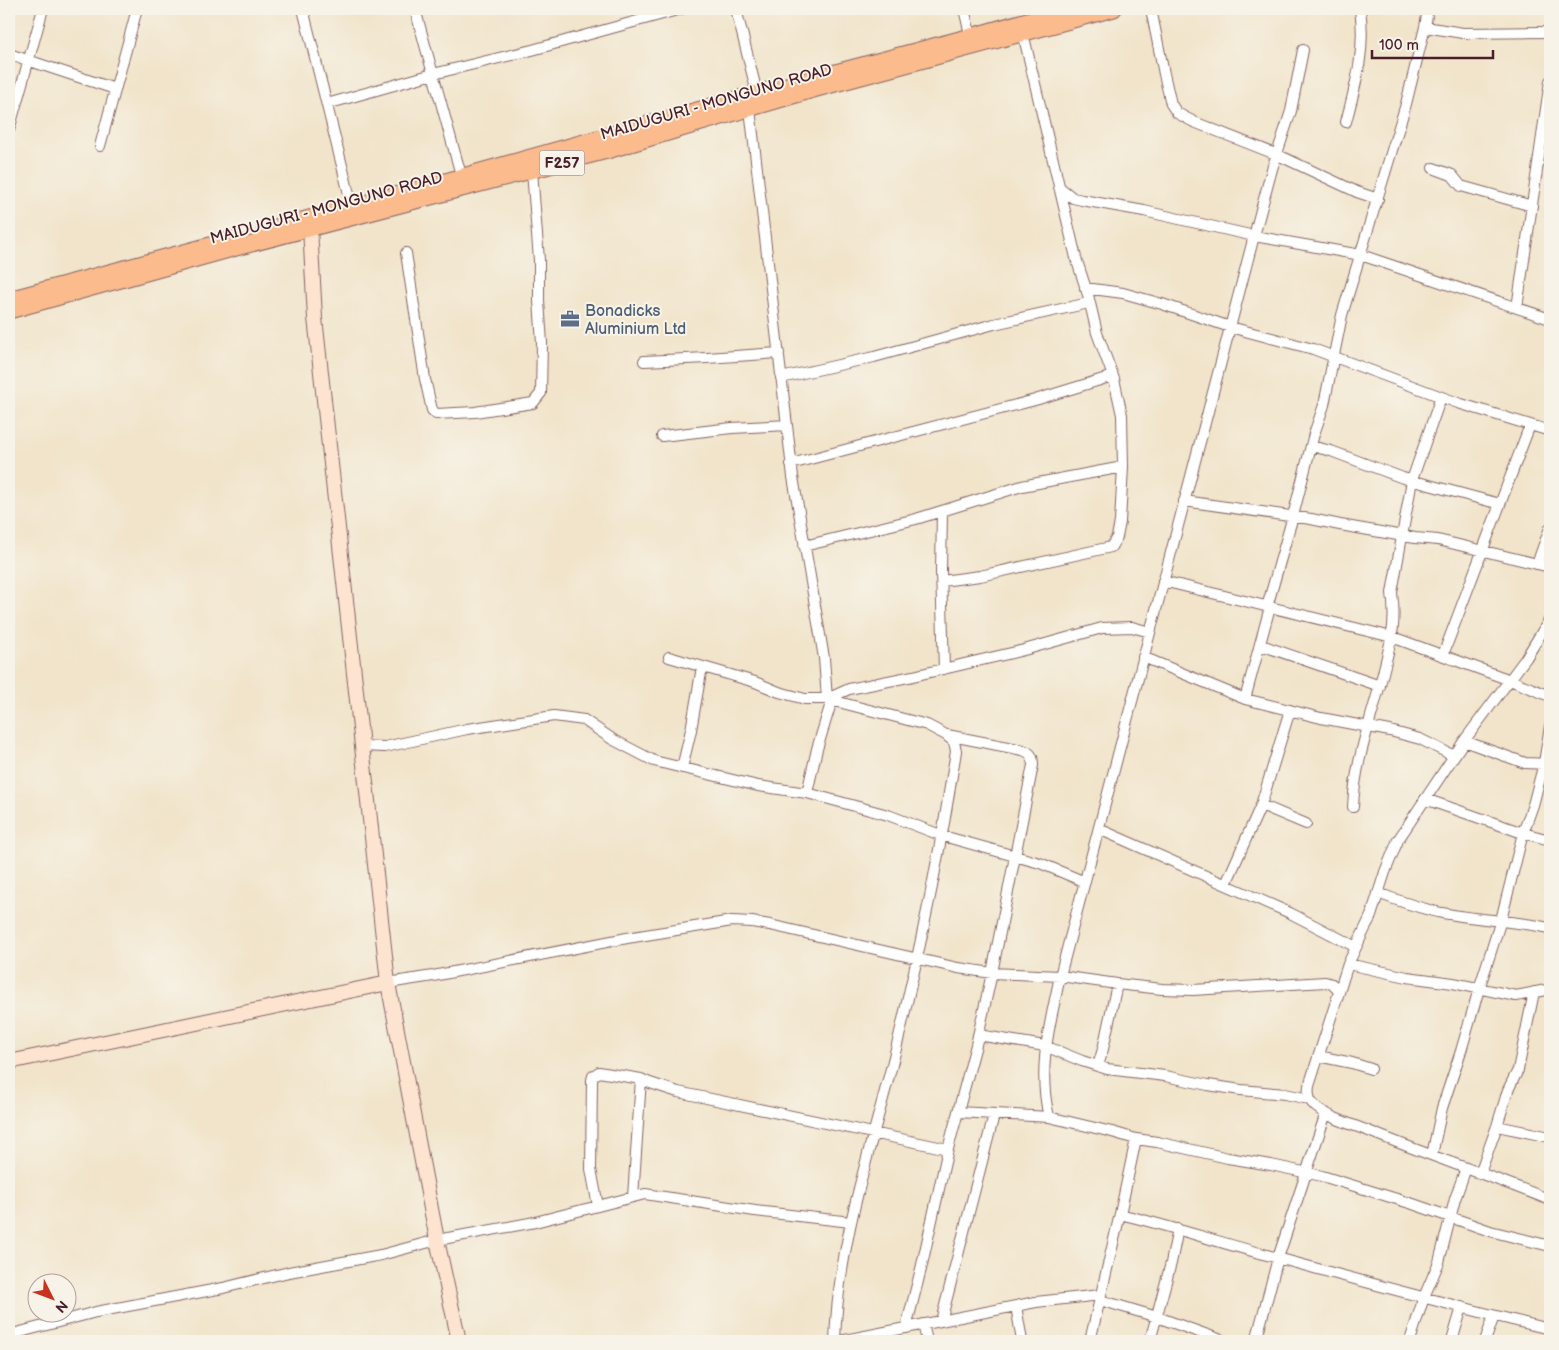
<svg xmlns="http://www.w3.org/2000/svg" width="1559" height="1350" viewBox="0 0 1559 1350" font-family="'Balsamiq Sans',sans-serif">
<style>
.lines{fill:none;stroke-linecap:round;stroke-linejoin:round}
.street-casing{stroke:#846463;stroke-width:12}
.secondary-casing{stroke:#846463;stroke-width:16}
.primary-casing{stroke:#846463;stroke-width:17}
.street{stroke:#fff;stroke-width:10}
.secondary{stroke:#fde4d1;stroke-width:14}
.primary{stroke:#fbbb8d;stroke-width:15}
.labels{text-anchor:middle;stroke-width:4;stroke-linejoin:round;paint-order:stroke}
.shield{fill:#f7f3e8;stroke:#7e5f64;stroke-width:1}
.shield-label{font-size:15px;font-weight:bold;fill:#4a1f2b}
.street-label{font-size:16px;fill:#4a1f2b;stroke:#f7f3e8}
.service-label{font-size:16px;fill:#4e5e75;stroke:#f7f3e8;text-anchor:start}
</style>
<rect width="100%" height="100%" fill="#f7f3e8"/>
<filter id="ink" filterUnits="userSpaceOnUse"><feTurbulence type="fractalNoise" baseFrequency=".02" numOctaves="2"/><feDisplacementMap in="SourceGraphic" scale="10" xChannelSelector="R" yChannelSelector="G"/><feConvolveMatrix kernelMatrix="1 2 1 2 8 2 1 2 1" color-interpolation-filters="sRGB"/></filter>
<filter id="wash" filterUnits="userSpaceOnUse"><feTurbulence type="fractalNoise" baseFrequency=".0096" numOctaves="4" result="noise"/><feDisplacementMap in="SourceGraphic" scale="20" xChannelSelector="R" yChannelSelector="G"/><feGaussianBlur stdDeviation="1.12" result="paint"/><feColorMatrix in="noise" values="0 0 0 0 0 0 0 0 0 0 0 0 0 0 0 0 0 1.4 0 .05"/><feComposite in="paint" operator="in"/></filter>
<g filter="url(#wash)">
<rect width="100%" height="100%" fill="#f1e4ca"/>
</g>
<g filter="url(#ink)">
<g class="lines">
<g class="street-casing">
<path id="street" d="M303,9L352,206
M415,9L461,175
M736,9L757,93
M964,9L972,42
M1151,9L1164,74L1171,104L1177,113L1194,122L1278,155L1357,192L1378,199
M1425,27L1463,33L1550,32
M9,54L115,89
M327,104L433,74L532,50L681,9
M750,109L793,477L824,658L827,699
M1346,122C1356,84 1366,49 1360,9
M9,130L43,9
M100,146L137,9
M1433,168L1452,175L1461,186L1532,206
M1059,187L1073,198L1082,200L1144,211L1254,236L1361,255L1550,319
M406,253L425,379L432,410L436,414L475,412L533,403L541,393L542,343L539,301V260L532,171
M1085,288L1123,293L1162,304L1230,327L1313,349L1458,403L1550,431
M1517,308L1550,81
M644,361L707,358L779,353
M781,378L874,357L994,324L1089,303
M662,436L732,428L787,425
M1311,446L1331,451L1403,478L1500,504
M791,464L1035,400L1113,376
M1184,501L1311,519L1340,525L1415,538L1438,540L1550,567
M942,511L941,571L944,669
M804,546L916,519L1022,486L1123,467
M1537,564L1550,528
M942,581L980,576L1111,547L1117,537L1120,522L1123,467L1122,415L1114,379L1097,333L1088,295L1076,258L1023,33
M1163,581L1392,637L1510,680L1550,696
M1267,607L1293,516L1314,434L1324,405L1342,315L1406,104L1425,27L1428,9
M1550,619L1526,658L1464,741L1398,840L1385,872L1371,916L1348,964L1309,1086C1308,1093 1308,1099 1313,1104C1325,1117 1354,1125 1371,1132C1430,1156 1491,1176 1550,1200
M1261,645L1380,686
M1443,655L1530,425
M669,657L755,682L779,692L805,699H827L927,725L946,735L954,742L956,751C940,854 919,956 894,1057C870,1151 838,1244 835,1341
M1143,657L1245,699L1321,718L1390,731L1420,739L1454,756
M827,699L849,689L913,676L1024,650L1102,628L1132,627L1150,632
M1245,699L1270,607
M1464,741L1525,763L1549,764
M361,746L385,747L467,729L554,716L584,720L612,739L654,761L758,786L807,793L888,815L943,836L1040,863L1085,882
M682,768L691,730L702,667
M807,793L817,749L832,700
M1425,799L1523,833L1550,840
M1261,805L1306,824
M1353,807C1355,758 1374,712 1385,665C1392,637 1396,622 1392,593L1412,480L1441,397
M1099,829L1290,913L1356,947
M1226,884L1261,805L1290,710
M1378,893C1396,900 1414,906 1433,911C1471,920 1511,920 1550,928
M1348,964L1407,977L1453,983L1516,996L1546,990L1550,991
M388,983L433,976L627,938L732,921L752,922L770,925L958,968L992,973L1060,976L1117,984L1162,989L1193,990L1325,982L1332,984L1339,991
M978,1035L1045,1046L1082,1061L1107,1069L1165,1076L1208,1085L1241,1090L1285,1094L1309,1099
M1318,1056L1352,1063L1371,1069
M1098,1066L1103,1049L1117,984
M958,1112L1049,1117L1112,1132L1136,1139L1157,1142L1228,1158L1271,1165L1322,1176L1413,1204L1490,1231L1550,1246
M1049,1117C1037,1067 1050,1025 1060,976L1254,236L1272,169L1291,111L1303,50
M1497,1126L1550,1137
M1432,1155L1442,1108L1461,1051L1479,989L1501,920L1523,833L1533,805L1544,763L1550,726
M1480,1173L1497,1126L1508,1090L1518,1070L1534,992
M633,1197L641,1079
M598,1206L591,1169L592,1080L593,1076L599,1072L641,1079L650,1083L678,1092L948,1149
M1120,1214C1170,1226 1218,1242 1267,1255C1361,1281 1455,1307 1550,1329
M1100,1300L1157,1317L1224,1341
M1016,1306L1022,1341
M941,1321L994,1115
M923,1324L927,1341
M906,1328L921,1269L948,1149L976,1045L992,973L1033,765C1033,756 1031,753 1023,750L947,735
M9,1335L96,1312L223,1288L289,1272L381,1255L437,1240L535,1222L645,1194L755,1211L851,1222
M840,1341L1036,1302L1101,1295
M1090,1341L1120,1214L1136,1139
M1150,1341L1171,1263L1178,1229
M1256,1341L1278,1258L1326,1113
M1410,1341L1424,1297L1439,1262L1455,1199L1466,1168
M1452,1341L1462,1307
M1485,1341L1494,1316"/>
</g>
<g class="secondary-casing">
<path id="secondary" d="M310,228L315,318L388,983L437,1240L459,1341
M9,1062L388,983"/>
</g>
<g class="primary-casing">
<path id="primary" d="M265,230L424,187L768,90L971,36L1066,9
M9,299L236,238
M9,311L236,248L607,151L813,90L1114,9"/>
</g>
<use href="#street" class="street"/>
<use href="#secondary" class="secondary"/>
<use href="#primary" class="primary"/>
</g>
</g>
<defs>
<g id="office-bare" transform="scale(1.5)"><path d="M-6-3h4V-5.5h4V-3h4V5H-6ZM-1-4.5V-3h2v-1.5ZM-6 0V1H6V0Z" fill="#5c6f8a" stroke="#f7f3e8" stroke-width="2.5" paint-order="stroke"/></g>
</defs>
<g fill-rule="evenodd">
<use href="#office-bare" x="570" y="319"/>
</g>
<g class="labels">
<rect class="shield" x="539.5" y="150.5" width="45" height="25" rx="4"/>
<g class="shield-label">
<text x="562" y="168">F257</text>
</g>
<g class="street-label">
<text transform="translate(716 101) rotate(-16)" y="6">MAIDUGURI - MONGUNO ROAD</text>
<text transform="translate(326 207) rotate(-15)" y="6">MAIDUGURI - MONGUNO ROAD</text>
</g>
<g class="service-label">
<text x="585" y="316">Bonadicks<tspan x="585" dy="18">Aluminium Ltd</tspan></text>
</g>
</g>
<rect width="1559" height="1350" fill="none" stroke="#f7f3e8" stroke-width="30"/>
<g transform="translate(52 1298) rotate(132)"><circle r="24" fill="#f7f3e8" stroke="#b29e9c"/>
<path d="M0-4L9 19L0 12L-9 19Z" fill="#c8321e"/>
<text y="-8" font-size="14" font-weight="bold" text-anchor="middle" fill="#4a1f2b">N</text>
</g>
<path d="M1372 50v8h121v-8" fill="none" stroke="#4a1f2b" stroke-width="2.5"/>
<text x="1379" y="50" font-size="15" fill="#4a1f2b" stroke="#f7f3e8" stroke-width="4" paint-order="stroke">100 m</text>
</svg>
